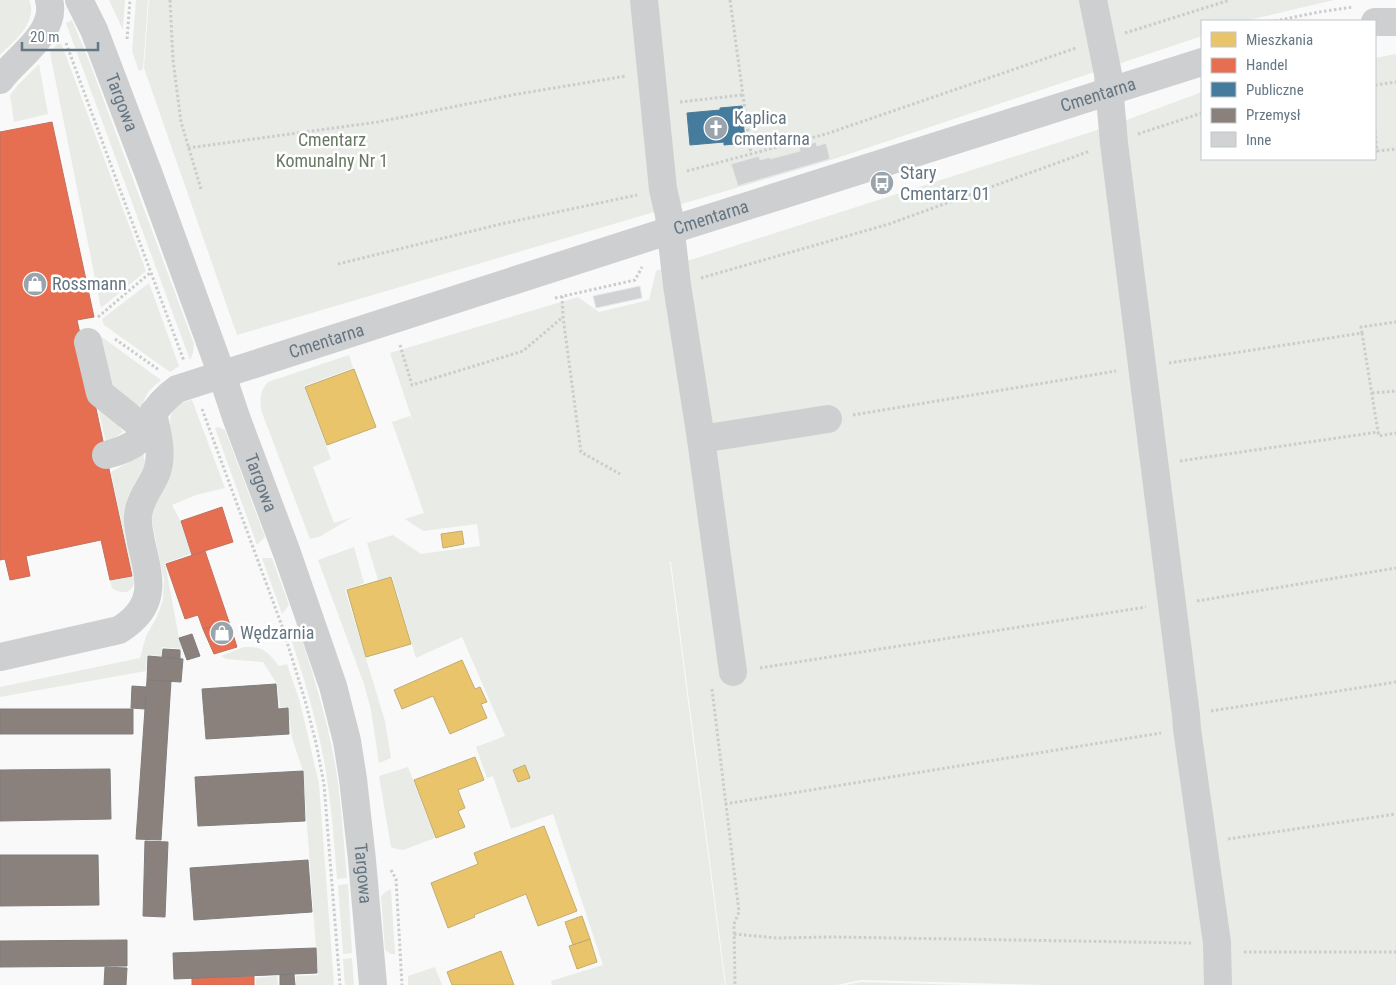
<svg xmlns="http://www.w3.org/2000/svg" width="1396" height="985" viewBox="0 0 1396 985" font-family="'Roboto Condensed',sans-serif">
<style>
.green{fill:#e8ebe6}
.homes{fill:#e9c46a;stroke:#c1ad72}
.shops{fill:#e76f51;stroke:#c07160}
.public{fill:#457b9d;stroke:#4f7a95}
.industry{fill:#8a817c;stroke:#7f7e7e}
.building{fill:#d0d2d3;stroke:#e8e8e8}
.lines{fill:none;stroke-linecap:round;stroke-linejoin:round}
.path{stroke:#cbcccd;stroke-width:3;stroke-dasharray:2.5 2.5;stroke-linecap:butt}
.minor{stroke:#cecfd0;stroke-width:28}
.labels{text-anchor:middle;stroke-width:5;stroke-linejoin:round;paint-order:stroke}
.street-label{font-size:18px;fill:#657683;stroke:#fff}
.poi-label{font-size:18px;fill:#657683;stroke:#fff;text-anchor:start}
.park-label{font-size:18px;fill:#687a64;stroke:#fff}
</style>
<rect width="100%" height="100%" fill="#f9f9f9"/>
<path class="green" d="M0,0H29C39,22 13,42 0,55Z
M109,0H125L123,30Z
M136,0H148L143,69L139,71L132,51Z
M149,0H1334L1245,21H1202V36L834,159L237,335L144,68Z
M72,20L91,66L194,344L193,353L190,360L66,23Z
M60,40L146,271L101,308L50,53Z
M1396,54V985H1042L861,980L837,985H726L671,562H668L670,563L725,985H552L551,981L603,965L553,814L511,829L493,776L487,778L476,747L505,736L462,637L416,658L392,576L378,580L367,543L393,535L421,554L480,546L477,524L423,531L405,519L424,513L392,422L410,416L413,422L390,353L578,297L599,312L649,300L656,271L1113,125L1202,92V159H1375V58Z
M39,64L48,114L14,122L10,95L17,86Z
M149,283L179,366L170,372L104,325L102,319Z
M99,335L161,380L149,391L141,406L137,405L112,387Z
M349,355L353,368L304,386L331,459L313,467L334,523L353,517L319,537L310,539L261,410C260,398 260,391 268,382Z
M192,400L225,488L196,495L172,505L180,520L191,554L165,563L179,638L182,649L162,647L161,656L147,655L146,671L0,697V687L140,658L146,636L157,617L163,600L164,580L151,517L170,426C170,409 176,403 192,400Z
M98,408L119,426L123,432L106,443Z
M219,427L225,430L265,537L257,545L215,428Z
M143,451L145,464L128,496L124,513V526L135,578C134,593 124,596 112,588L110,581L133,576L111,472L129,462Z
M354,547L364,583L345,590L385,721L391,758L379,763L371,710L364,684L318,560Z
M262,558H272L289,605L282,614Z
M289,633L300,634C316,683 331,732 338,783C342,814 344,846 347,878L337,879C334,840 331,800 324,761C316,717 303,675 289,633Z
M244,647C263,646 268,652 279,666L287,664L300,702L319,784L334,985H296V976L318,975L303,771L292,738L288,708L280,707L277,684L263,662L226,659L221,656Z
M408,767L435,838L403,850L397,849L391,847L379,776Z
M348,884L352,953L343,954L338,885Z
M391,889L395,954H391L385,950L381,897L384,893Z
M352,958L354,985H345L343,959Z
M435,967L442,985H408V976Z
M277,976L278,985H256V978Z
M860,982L969,985H846Z"/>
<path class="homes" d="M354,369L376,427L327,445L305,387Z
M462,531L464,544L443,548L441,534Z
M391,577L411,644L366,657L347,590Z
M462,660L475,689L480,687L487,702L481,704L487,718L450,734L433,696L402,709L394,690Z
M475,757L484,780L458,790L465,808L458,811L465,827L436,838L414,780Z
M525,765L530,778L518,782L513,770Z
M544,826L577,911L538,926L526,894L474,915L475,917L448,928L431,883L478,864L474,853Z
M582,916L590,939L573,945L565,922Z
M590,939L597,962L577,969L569,946Z
M501,951L514,985H452L447,972Z"/>
<path class="shops" d="M52,122L94,317L77,320L132,576L110,580L101,540L26,556L30,576L10,580L5,559L0,560V132Z
M222,507L233,542L192,555L181,521Z
M205,551L229,622L203,629L198,615L185,619L166,564Z
M229,622L237,647L214,654L203,629Z
M254,976V985H192V978Z"/>
<path class="public" d="M742,106L745,143L724,145V142L690,145L687,113L720,110V108Z"/>
<path class="industry" d="M192,634L200,656L187,660L179,638Z
M163,649L180,650V659L162,657Z
M148,656L183,659L181,682L147,680Z
M147,680L171,681L161,840L136,839Z
M276,684L278,709L288,708L289,734L206,739L202,689Z
M132,686L146,687L145,709L131,708Z
M0,709H133V734H0Z
M110,769L111,819L0,821V770Z
M303,771L305,821L198,826L195,777Z
M145,841L168,842L165,917L143,916Z
M0,855H98L99,905L0,906Z
M308,860L312,912L194,920L190,868Z
M127,940V966L0,967V941Z
M316,948L317,973L174,979L173,953Z
M105,967L127,968L126,985H104Z
M294,974L295,985H280V975Z"/>
<path class="building" d="M816,142L817,146L826,143L830,159L738,186L731,164L759,156L760,160L770,157V159L800,151L799,147Z
M640,286L642,298L596,308L593,296Z"/>
<g class="lines">
<path class="path" d="M170,0L173,60L181,122L201,189
M730,0L751,154
M1275,21L1319,12L1353,7
M1125,33L1230,0
M127,39L130,0
M66,43L119,187L184,361
M1375,85L1396,82
M680,102L742,95
M1375,131L1377,151L1396,149
M1138,134L1202,113
M188,148L378,122L512,95L626,76
M687,171L826,134L1076,48
M338,264L501,224L637,195
M701,278L889,224L1090,151
M562,296L563,317L581,452L620,474
M555,298L635,280L642,267
M98,317L151,272
M1362,333L1378,432
M115,339L159,370
M400,345L412,385L523,351L563,317
M1169,363L1362,333L1361,327L1396,322
M1372,393L1396,391
M202,409L282,626L305,700L316,743L324,784L340,985
M853,415L1116,371
M1180,461L1378,432L1379,436L1396,433
M1197,601L1396,568
M760,668L1146,607
M712,689L739,912L734,924L735,985
M1211,711L1396,682
M725,804L1161,733
M1228,839L1396,814
M391,870L396,879L402,985
M734,934L777,938L832,937L1191,943
M1244,952H1396"/>
<g class="minor">
<path id="s1" d="M79,0L94,30L148,172L222,375L236,417L287,553L333,686L347,741L353,779L362,860L373,985"/>
<path d="M644,0L663,189L669,215L677,285L701,439L733,672"/>
<path d="M1093,0L1108,74L1114,143L1186,715L1187,729L1217,943L1218,985"/>
<path d="M1375,22H1396"/>
<path d="M0,80C16,58 58,32 49,0"/>
<path d="M88,342L100,393L146,430"/>
<path d="M701,439L828,419"/>
<path id="s2" d="M106,455C118,452 130,448 139,440C145,434 147,426 150,419C157,406 166,397 177,389L665,232L1202,62"/>
<path d="M0,657L119,630C158,606 150,580 141,542C140,534 137,525 138,516C139,500 150,488 156,474C164,455 157,432 153,413"/>
</g>
</g>
<defs>
<g id="church-disc" transform="scale(1.25)"><circle r="9.5" fill="#99a4ac" stroke="#fff"/><path d="M-1.2-6h2.4v3.5h3.3v2.4h-3.3V6h-2.4V-.1h-3.3v-2.4h3.3Z" fill="#fff"/></g>
<g id="bus-disc" transform="scale(1.25)"><circle r="9.5" fill="#99a4ac" stroke="#fff"/><path d="M-5-6H5V4H4V6H2V4H-2V6H-4V4H-5ZM-3.5-4V0h7V-4ZM-3.5 1.2v1.5H-2V1.2ZM2 1.2v1.5H3.5V1.2Z" fill="#fff"/></g>
<g id="shop-disc" transform="scale(1.25)"><circle r="9.5" fill="#99a4ac" stroke="#fff"/><path d="M-5-2.5h2.3a2.7 3.5 0 0 1 5.4 0H5L5.5 6h-11ZM-1.5-2.5h3a1.5 2.3 0 0 0-3 0Z" fill="#fff"/></g>
</defs>
<g fill-rule="evenodd">
<use href="#church-disc" x="716" y="128"/>
<use href="#bus-disc" x="882" y="183"/>
<use href="#shop-disc" x="35" y="284"/>
<use href="#shop-disc" x="222" y="633"/>
</g>
<g class="labels">
<g class="street-label">
<text dy="6" stroke="none"><textPath href="#s2" startOffset="1068">Cmentarna</textPath></text>
<text dy="6" stroke="none"><textPath href="#s1" startOffset="111">Targowa</textPath></text>
<text dy="6" stroke="none"><textPath href="#s2" startOffset="662">Cmentarna</textPath></text>
<text dy="6" stroke="none"><textPath href="#s2" startOffset="258">Cmentarna</textPath></text>
<text dy="6" stroke="none"><textPath href="#s1" startOffset="516">Targowa</textPath></text>
<text dy="6" stroke="none"><textPath href="#s1" startOffset="922">Targowa</textPath></text>
</g>
<g class="poi-label">
<text x="734" y="124">Kaplica<tspan x="734" dy="21">cmentarna</tspan></text>
<text x="900" y="179">Stary<tspan x="900" dy="21">Cmentarz 01</tspan></text>
<text x="52" y="290">Rossmann</text>
<text x="240" y="639">Wędzarnia</text>
</g>
<g class="park-label">
<text x="332" y="146">Cmentarz<tspan x="332" dy="21">Komunalny Nr 1</tspan></text>
</g>
</g>
<rect x="1201" y="20" width="175" height="140" fill="#ffffff" stroke="#c1c8cd"/>
<rect x="1211" y="32" width="25" height="15" fill="#e9c46a" stroke="#c1c8cd"/>
<text x="1246" y="45" font-size="15" fill="#657683">Mieszkania</text>
<rect x="1211" y="58" width="25" height="15" fill="#e76f51" stroke="#c1c8cd"/>
<text x="1246" y="70" font-size="15" fill="#657683">Handel</text>
<rect x="1211" y="82" width="25" height="15" fill="#457b9d" stroke="#c1c8cd"/>
<text x="1246" y="95" font-size="15" fill="#657683">Publiczne</text>
<rect x="1211" y="108" width="25" height="15" fill="#8a817c" stroke="#c1c8cd"/>
<text x="1246" y="120" font-size="15" fill="#657683">Przemysł</text>
<rect x="1211" y="132" width="25" height="15" fill="#d0d2d3" stroke="#c1c8cd"/>
<text x="1246" y="145" font-size="15" fill="#657683">Inne</text>
<path d="M22 42v8h76v-8" fill="none" stroke="#657683" stroke-width="2.5"/>
<text x="30" y="42" font-size="15" fill="#657683" stroke="#ffffff" stroke-width="4" paint-order="stroke">20 m</text>
</svg>
